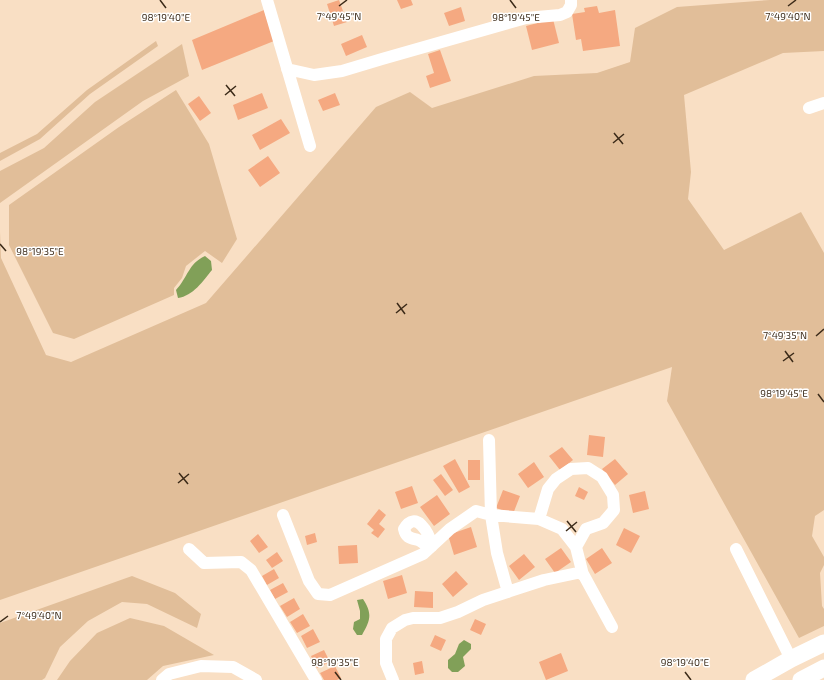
<svg xmlns="http://www.w3.org/2000/svg" width="824" height="680" viewBox="0 0 824 680" font-family="'Exo 2',sans-serif">
<style>
.green{fill:#e1be99}
.water{fill:#81a058}
.building{fill:#f5a981}
.lines{fill:none;stroke-linecap:round;stroke-linejoin:round}
.street{stroke:#fff;stroke-width:12}
.secondary{stroke:#fff;stroke-width:17}
.ticks{fill:none;stroke:#3c2b19;stroke-width:1.5}
.ticks-label{font-size:10px;text-anchor:middle;fill:#3c2b19;stroke:#fff;stroke-width:3;stroke-linejoin:round;paint-order:stroke}
</style>
<rect width="100%" height="100%" fill="#f9dfc4"/>
<path class="green" d="M770,0H824V51L783,53L684,95L691,172L688,199L724,250L801,212L824,253V510L815,516L812,536L824,557V565L820,573L822,606L824,609V626L799,638L667,401L672,367L0,600V232L1,258L46,355L71,362L206,303L376,107L410,92L432,108L534,76L597,73L630,62L635,28L677,7Z
M156,41L158,46L90,94L40,139L0,161V153L37,134L87,90Z
M182,44L189,76L143,101L0,203V171L44,148L95,102Z
M176,90L209,144L237,239L222,263L205,251L186,266L182,278L174,288V295L74,339L53,333L9,245V205L119,127Z
M132,576L175,593L201,614L197,628L147,604L122,602L88,621L60,647L45,678L42,680H0V623Z
M130,618L164,626L214,655L163,666L147,680H57L70,661L97,633Z"/>
<path class="water" d="M205,256L211,261L212,270C203,281 193,296 178,298L176,290C188,277 188,264 205,256Z
M363,599C373,614 370,621 362,635H357L353,629L354,622L360,619V611L357,600Z
M464,640L471,644V649L463,657L465,666L458,672H452L448,668V660L455,654L459,644Z"/>
<path class="building" d="M339,0L347,22L334,26L327,4Z
M397,0H411L413,5L401,9Z
M597,6L599,13L615,10L620,46L583,51L581,39L576,40L572,14L585,12L584,8Z
M461,7L465,21L449,26L444,13Z
M264,10L274,41L202,70L192,40Z
M553,19L559,43L532,50L526,26Z
M362,35L367,47L346,56L341,44Z
M440,50L451,81L430,88L426,76L434,73L428,54Z
M262,93L268,108L238,120L233,105Z
M335,93L340,105L323,111L318,100Z
M199,96L211,113L200,121L188,104Z
M281,119L290,133L260,150L252,135Z
M268,156L280,173L260,187L248,170Z
M589,435L605,437L603,457L587,455Z
M562,447L573,460L560,470L549,456Z
M455,459L470,487L459,493L443,466Z
M615,459L628,474L615,485L602,469Z
M468,460H480V480H468Z
M534,462L544,477L528,488L518,474Z
M441,474L453,490L445,496L433,480Z
M412,486L418,503L401,509L395,492Z
M579,487L588,492L584,500L575,496Z
M503,490L520,496L513,514L496,508Z
M645,491L649,509L633,513L629,495Z
M437,495L450,514L434,526L420,507Z
M379,509L386,515L379,524L385,529L378,538L371,533L374,530L367,524Z
M471,527L477,547L454,555L448,535Z
M624,528L640,536L631,553L616,545Z
M315,533L317,542L307,545L305,536Z
M258,534L268,547L259,553L250,541Z
M357,545L358,563L339,564L338,546Z
M561,548L571,562L555,573L545,559Z
M602,548L612,563L595,574L586,559Z
M277,552L283,561L272,568L266,560Z
M524,554L535,567L519,580L509,566Z
M274,569L279,578L267,585L262,576Z
M456,571L468,584L453,597L442,584Z
M402,575L407,593L388,599L383,581Z
M283,583L288,592L275,599L270,590Z
M415,591L433,592V608L414,607Z
M294,598L300,609L287,617L280,606Z
M303,614L310,626L297,633L290,622Z
M475,619L486,624L481,635L470,630Z
M313,629L320,642L307,648L301,636Z
M435,635L446,640L441,651L430,646Z
M324,650L330,662L317,668L311,656Z
M561,653L568,671L546,680L539,662Z
M422,661L424,673L415,675L413,663Z
M335,666L341,678L337,680H324L320,673Z"/>
<g class="lines">
<path class="street" d="M267,0L310,146
M287,69L314,75L342,71L382,59L526,18L560,15L567,12L571,5V0
M809,108L824,103
M489,440L491,515L497,553L508,592
M283,515L309,581L318,594L330,595L423,554L450,529L476,511L491,515L539,519L562,529L576,547L583,575
M539,519L548,489L556,479L571,469L588,468L602,477L613,495L614,510L603,523L586,529L576,547
M430,548C426,545 422,542 418,540C410,538 406,538 404,529C416,509 429,533 432,546
M189,549L204,563L241,562L251,570L316,680
M736,549L791,659
M162,680L169,674L201,666L233,667L256,680
M393,680L386,663V639L392,628L405,620L413,618H440L458,612L483,600L544,580L582,572L612,627"/>
<path class="secondary" d="M754,680L791,659L824,643
M801,680L824,668"/>
</g>
<path class="ticks" d="M160,0L166,8M510,0L516,8M339,6L347,0M788,6L796,0M226,85L235,96M225,95L236,86M614,133L623,144M613,143L624,134M0,244L6,251M397,303L405,314M396,313L407,304M816,336L824,329M785,351L793,362M783,361L794,353M818,394L824,402M179,473L188,484M178,483L189,474M567,521L576,532M566,531L577,522M0,622L8,616M335,672L341,680M685,672L691,680"/>
<g class="ticks-label">
<text x="339" y="20">7°49'45"N</text>
<text x="788" y="20">7°49'40"N</text>
<text x="166" y="21">98°19'40"E</text>
<text x="516" y="21">98°19'45"E</text>
<text x="40" y="255">98°19'35"E</text>
<text x="785" y="339">7°49'35"N</text>
<text x="784" y="397">98°19'45"E</text>
<text x="39" y="619">7°49'40"N</text>
<text x="335" y="666">98°19'35"E</text>
<text x="685" y="666">98°19'40"E</text>
</g>
</svg>
